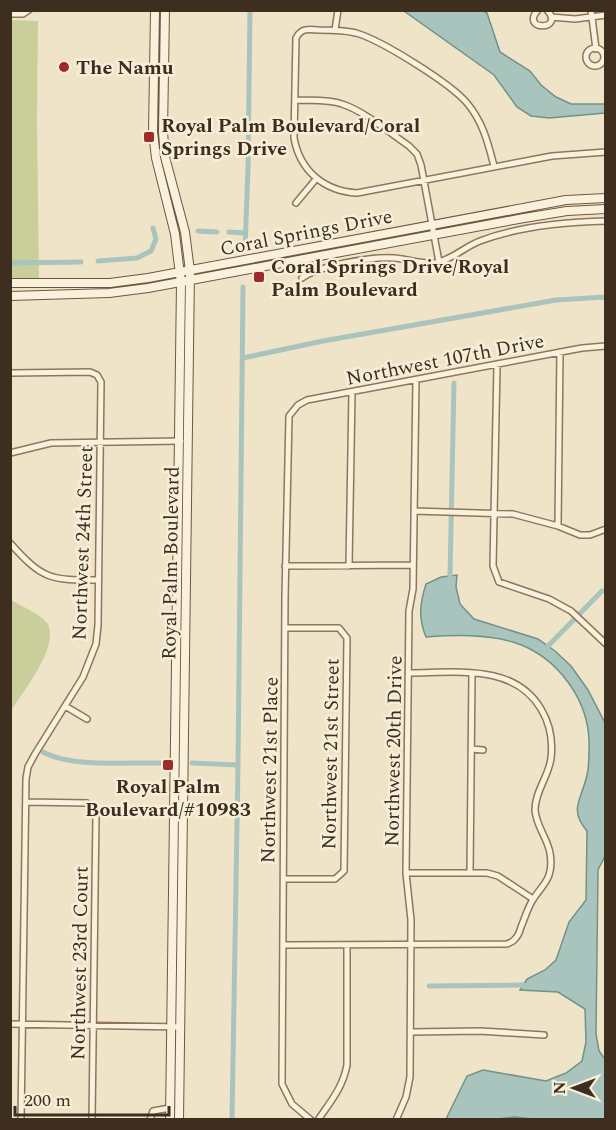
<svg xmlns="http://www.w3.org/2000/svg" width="616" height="1130" viewBox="0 0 616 1130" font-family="Spectral,serif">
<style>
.green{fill:#c9cf9b}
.water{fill:#a9c4bc;stroke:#6f938a;stroke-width:1.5}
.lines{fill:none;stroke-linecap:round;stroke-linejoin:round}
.canal{stroke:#a9c4bc;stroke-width:5}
.minor-casing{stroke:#8d765c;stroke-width:8}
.secondary-casing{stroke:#6f573f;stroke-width:10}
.minor{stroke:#faf1dc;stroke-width:5}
.secondary{stroke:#faf1dc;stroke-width:8}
.poi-dot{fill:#9e2a2b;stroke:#f7eed8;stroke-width:2}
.labels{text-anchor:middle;stroke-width:5;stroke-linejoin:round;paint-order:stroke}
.poi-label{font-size:20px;font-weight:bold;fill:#3d2e20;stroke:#f7eed8;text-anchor:start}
.street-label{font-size:20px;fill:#3d2e20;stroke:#f7eed8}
</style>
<rect width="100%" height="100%" fill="#f0e4c8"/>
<path class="green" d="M11,20L38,21L37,120L39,279L11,278Z
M11,600C19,605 42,615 47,623C61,646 23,691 11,711Z"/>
<path class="water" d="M404,11H483L487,13L500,52L530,71L541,85L556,97L571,104H605V113L549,118L531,116L517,107L494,75Z
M457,575L456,587L460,604L474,619L538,639L555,651L571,666L588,690L605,723L606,854L598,870L596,1034L599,1051L605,1059V1119L540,1120L515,1117L489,1120L446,1119L467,1076L483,1070L546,1081L566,1073L582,1061L586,1042L585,1009L558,992L520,990L527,979L545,970L556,960L569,922L586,900L587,831C568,809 582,799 587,775C589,767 589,757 589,748C591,702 558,656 513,642C485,634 455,635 426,637C418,618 420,603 426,584L441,577Z"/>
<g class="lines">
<path class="canal" d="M198,231L217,232
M229,232L245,233
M245,249L248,167L250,10
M98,261L137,258L151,251L156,239L153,228
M10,263L81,262
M243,358L323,341L556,300L606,297
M450,576L454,383
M548,646L602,591
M43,752C72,768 128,762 162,763
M192,763L238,765
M429,986L523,985
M232,1120L238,765L243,287"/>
<g class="minor-casing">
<path id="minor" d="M538,10C519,31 566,31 547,10
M591,10L596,49
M10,14H23L29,10
M551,17L575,19L606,15
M335,30L338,10
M586 57a9 9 0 1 1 18 0a9 9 0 1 1-18 0Z
M295,100C310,101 328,99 342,104C364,111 390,133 409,146L417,154L421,165L439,262
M494,166C488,143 483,122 467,103C450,83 381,40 356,33C344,30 331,30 319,30C309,29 301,28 296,38L294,138C300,171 324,191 357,193L552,156L606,152
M296,203L316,179
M302,278C318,266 373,256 394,258C407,259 422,264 435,263C452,260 464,247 480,241C519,226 564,222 606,221
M497,365L493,566L499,582L549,599L571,611L606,644
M10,373L90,372L97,375L101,382L98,625L96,644L83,677L35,754L28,767L26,779L21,1120
M10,453L51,443L181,441
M414,511L513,514L558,526L580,535H590L606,529
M558,526L560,352
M10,543C43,580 50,580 98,580
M285,566L413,565
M349,566L352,392
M65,706L87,719
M471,749L483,750
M26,802L87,803L93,807L96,814L92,1120
M406,873H487L498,876L533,899
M470,873L472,673
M284,879H335L344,871L347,638L339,628H286
M284,945L507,944C511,942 513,942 515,939C518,936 520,931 521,927C525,918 528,906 534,898C539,890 546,884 549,875C551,869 551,859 550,853C547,837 536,826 535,810C535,791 549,776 551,758C553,741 550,724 541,709C514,663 455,673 409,673
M10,1024L180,1027
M411,1032L480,1031L544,1035
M150,1120L153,1111L170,1108
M311,1120L292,1104L282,1084L285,597L289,416L298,405L307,400L582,348L606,346
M318,1120C331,1101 343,1087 347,1065V945
M396,1120L406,1097L410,1077L411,920L406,873L409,611L413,589L416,380"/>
</g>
<g class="secondary-casing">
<path id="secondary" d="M155,10L153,132L156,158L175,234L181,283L170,1120
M165,10L163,132L165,157L185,232L190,271L179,1120
M10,283H110L148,278L566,200L606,198
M10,296L109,293L148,288L524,218L567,211L606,209"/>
</g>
<use href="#minor" class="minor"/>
<use href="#secondary" class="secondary"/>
</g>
<g class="poi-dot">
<circle cx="64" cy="67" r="6"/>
<rect x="143" y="131" width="12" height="12" rx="3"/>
<rect x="253" y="271" width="12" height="12" rx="3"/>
<rect x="162" y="759" width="12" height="12" rx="3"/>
</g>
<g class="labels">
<g class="poi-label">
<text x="76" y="74">The Namu</text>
<text x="161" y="132">Royal Palm Boulevard/Coral<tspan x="161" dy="23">Springs Drive</tspan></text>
<text x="271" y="273">Coral Springs Drive/Royal<tspan x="271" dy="23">Palm Boulevard</tspan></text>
<text x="168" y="793" text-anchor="middle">Royal Palm<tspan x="168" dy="23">Boulevard/#10983</tspan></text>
</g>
<g class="street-label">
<text transform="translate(306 232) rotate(-11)" y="7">Coral Springs Drive</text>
<text transform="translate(445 359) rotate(-11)" y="7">Northwest 107th Drive</text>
<text transform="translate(82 543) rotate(-88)" y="7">Northwest 24th Street</text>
<text transform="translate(170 563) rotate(-89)" y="7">Royal Palm Boulevard</text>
<text transform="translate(393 751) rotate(-89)" y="7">Northwest 20th Drive</text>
<text transform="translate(330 754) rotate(-89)" y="7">Northwest 21st Street</text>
<text transform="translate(269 770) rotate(-89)" y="7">Northwest 21st Place</text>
<text transform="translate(79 963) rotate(-89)" y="7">Northwest 23rd Court</text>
</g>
</g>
<rect width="616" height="1130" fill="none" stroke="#3d2e20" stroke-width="24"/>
<g transform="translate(574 1088) rotate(270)" stroke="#f7eed8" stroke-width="4.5" paint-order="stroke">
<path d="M0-4.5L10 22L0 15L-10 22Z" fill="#3d2e20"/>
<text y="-9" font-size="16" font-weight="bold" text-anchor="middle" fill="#3d2e20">N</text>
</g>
<path d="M15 1106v9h154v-9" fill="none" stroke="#3d2e20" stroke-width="3"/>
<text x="24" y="1106" font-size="18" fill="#3d2e20" stroke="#f7eed8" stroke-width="4.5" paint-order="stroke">200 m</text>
</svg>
